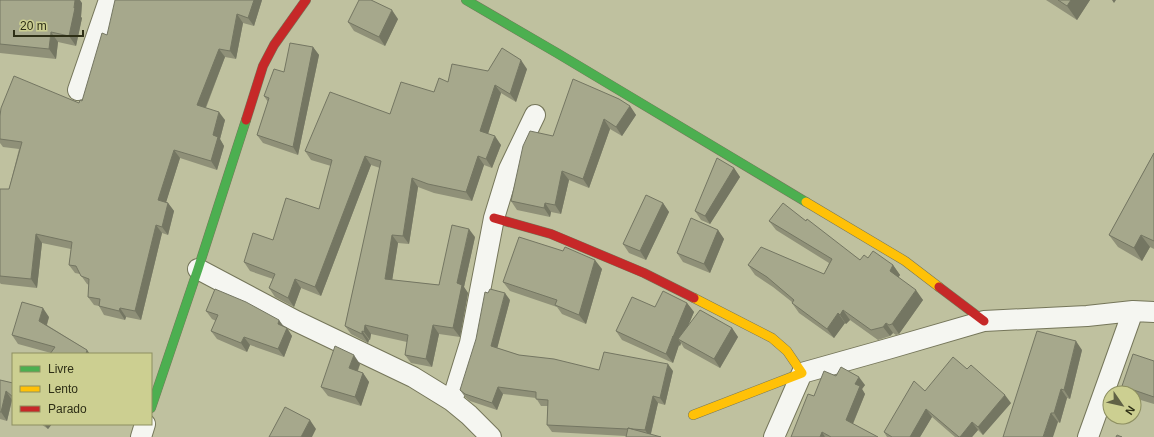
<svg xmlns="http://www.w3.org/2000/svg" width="1154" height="437" viewBox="0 0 1154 437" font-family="Arial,sans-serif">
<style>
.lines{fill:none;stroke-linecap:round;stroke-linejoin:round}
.street-casing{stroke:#75765a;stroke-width:22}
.fast-casing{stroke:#75765a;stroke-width:10}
.slow-casing{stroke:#75765a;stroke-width:10}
.jam-casing{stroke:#75765a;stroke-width:10}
.street{stroke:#f5f6f1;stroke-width:20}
.fast{stroke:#4caf50;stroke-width:9}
.slow{stroke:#ffc107;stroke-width:9}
.jam{stroke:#c62828;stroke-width:9}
.wall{fill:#8f9078}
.shaded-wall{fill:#747662}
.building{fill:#a6a88c;stroke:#747662}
</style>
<rect width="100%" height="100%" fill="#bfc19f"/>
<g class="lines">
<g class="street-casing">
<path id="street" d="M78,90L109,0
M198,269L296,321L413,377L452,401L469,415L491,437
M452,401L470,343L494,218L509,169L535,115
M141,437L145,424
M774,437L802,373L891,348L984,321L1087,316L1133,311L1154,312
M1088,437L1133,311"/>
</g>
<g class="fast-casing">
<path id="fast" d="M466,0L557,53L806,202
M151,408L198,269L246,120"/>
</g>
<g class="slow-casing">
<path id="slow" d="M806,202L905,261L939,287
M693,415L802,373L787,351L772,338L694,298"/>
</g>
<g class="jam-casing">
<path id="jam" d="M246,120L263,66L274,45L306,0
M494,218L551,234L644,273L694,298
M939,287L984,321"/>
</g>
<use href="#street" class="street"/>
<use href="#fast" class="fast"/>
<use href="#slow" class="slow"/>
<use href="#jam" class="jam"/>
</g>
<path class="wall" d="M0,0L82,3L81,17L82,18L76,46L58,42L56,59L0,53Z
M262,0L254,26L243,23L236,59L225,57L206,108L225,120L220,139L224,146L217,170L180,158L166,202L168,203L174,211L168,235L162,233L141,320L126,317L125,320L104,315L99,306L94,305L88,297L89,285L87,284L80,274L75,273L69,265L71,249L42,243L37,288L1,284L0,283V189H9L19,149L3,147L0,143V139L79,103L82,101L107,35Z
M1046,0H1090L1077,20Z
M398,19L385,46L354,31L348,22Z
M313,47L319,55L298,155L263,143L257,135L268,102L264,96L284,72Z
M527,69L516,102L501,93L488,134L501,145L492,168L484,165L472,201L434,193L418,187L409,244L398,243L392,280L439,285L475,237L464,287L468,293L460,337L439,334L432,367L411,363L405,355L407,342L371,334L370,340H369L368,343L351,334L345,326L380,168L371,165L321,296L301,288L294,307L275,297L269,288L273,279L250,271L244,262L273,240L319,209L331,166L311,160L305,151L390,114L434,92L448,82L488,71Z
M630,106L636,115L622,136L610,129L589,188L569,180L561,214L551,212L550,217L517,210L511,201L553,136Z
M1154,153V249L1150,247L1142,261L1118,247L1109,235Z
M734,168L740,177L710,224L701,220L695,211Z
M663,203L669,212L646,260L629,253L623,244Z
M769,221H806L860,260L868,258L893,265L900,275L898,277L923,300L899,334L896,335L893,333L890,336L878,340L850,320L846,324L845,323L834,338L799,313L792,303V302L773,287L755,275L748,265L824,274L829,263L776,230Z
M718,230L724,239L710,273L683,262L677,253Z
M563,251L602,269L586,324L562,314L557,307L510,291L503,282Z
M510,300L497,348L519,355L599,370L673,371L665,405L658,403L651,434L626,436L552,432L547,425L548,406H541L536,398L503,394L497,410L470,401L465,397L460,390Z
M687,303L694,312L688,325L732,328L738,337L720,368L684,348L681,343L680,346L679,345L673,363L622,340L616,331L655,307Z
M206,311L287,328L292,336L284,357L250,345L247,352L217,339L211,331L216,321L212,319Z
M49,317L47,325L87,350L51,353L18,344L12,335Z
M1082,350L1070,399L1067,398L1060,423L1058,422L1003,437Z
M1154,361V404L1134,398V393H1126L1122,386Z
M360,364L358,371L363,373L369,382L361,406L328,396L321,387Z
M836,376L865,385L862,389L865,394L853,424L878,437H791L814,396Z
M0,380L13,383V401L12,400L7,421L0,419Z
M925,391L1011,403L983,435L978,430L972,437H955L932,417L920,437H887L884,432Z
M41,424H52L48,429Z"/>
<path class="shaded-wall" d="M75,0H80L82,3L81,17L82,18L76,46L69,36L74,8Z
M254,0H262L254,26L248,18Z
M1071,0H1090L1077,20L1067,6Z
M1112,0H1116L1114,3Z
M392,10L398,19L385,46L379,37Z
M237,14L243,23L236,59L230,51Z
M51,32L58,42L56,59L49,49Z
M313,47L319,55L298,155L293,147Z
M219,49L225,57L203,114L197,105Z
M521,60L527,69L516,102L510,94Z
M495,85L501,93L486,140L480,131Z
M630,106L636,115L622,136L616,127Z
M219,112L225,120L220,139L224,146L217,170L211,161L213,135Z
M604,119L610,129L589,188L583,179Z
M495,136L501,145L492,168L486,159Z
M174,150L180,158L164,209L158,200Z
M365,156L371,165L321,296L315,287Z
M478,156L484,165L472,201L466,192Z
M734,168L740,177L710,224L705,216Z
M562,171L569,180L561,214L555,205Z
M412,178L418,187L409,244L403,236Z
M168,203L174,211L168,235L162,227Z
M545,203L551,212L550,217L544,208Z
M663,203L669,212L646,260L640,251Z
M156,225L162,233L141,320L135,311Z
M469,229L475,237L464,287L468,293L460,337L453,328L457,283Z
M718,230L724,239L710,273L704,264Z
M36,234L42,243L37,288L31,279Z
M392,235L398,243L391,288L385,279Z
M1141,235L1150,247L1142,261L1134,248Z
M595,260L602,269L586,324L579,315Z
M893,265L900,275L896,281L890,271Z
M295,279L301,288L294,307L288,298Z
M916,290L923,300L899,334L892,324Z
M505,293L510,300L496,353L491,346Z
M687,303L694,312L682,341L678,339L681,343L680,346L673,337Z
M43,308L49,317L45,330L39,321Z
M120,308L126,317L125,320L119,311Z
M843,310L850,320L846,324L840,315Z
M838,313L845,323L834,338L827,329Z
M279,320L285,328L278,324Z
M886,323L893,333L890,336L883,327Z
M365,325L371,334L370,340L364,332Z
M433,325L439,334L432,367L426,359Z
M287,328L292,336L284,357L278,349Z
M732,328L738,337L720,368L714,359Z
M362,331L369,340L368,343L362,334Z
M673,336L679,345L673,363L666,354Z
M244,337L250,345L247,352L241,343Z
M1076,341L1082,350L1070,399L1064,390Z
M87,350L90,354H86Z
M354,355L360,364L355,377L349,368Z
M668,364L673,371L665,405L660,398Z
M363,373L369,382L361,406L355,397Z
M859,377L865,385L862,389L865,394L851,428L846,420L855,384Z
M498,387L503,394L497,410L492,403Z
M1061,389L1067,398L1060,423L1054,413Z
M6,391L12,400L7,421L1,412Z
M1005,395L1011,403L983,435L978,427Z
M653,396L658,403L650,437L645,430Z
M926,409L932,417L920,437H910Z
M1051,413L1058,422L1053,437H1043Z
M310,420L316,429L312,437H301Z
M972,422L978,430L972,437H960Z
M44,424H52L48,429Z
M822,432L825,437H820Z"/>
<path class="building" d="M0,0H75L74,8H75L69,36L51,32L49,49L0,44Z
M115,0H254L248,18L237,14L230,51L219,49L197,105L219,112L213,135L218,137L211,161L174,150L158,200L168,203L162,227L156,225L135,311L120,308L119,311L99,306L100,299L88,297L89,279L81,276L76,266L69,265L72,242L36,234L31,279L0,276V189H9L22,142L0,139V116L1,108L14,76L79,103L80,100L82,101L102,33L107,35Z
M359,0H371L392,10L379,37L348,22Z
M1058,0H1071L1067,6Z
M290,43L313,47L293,147L257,135L269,98L264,96L274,69L284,72Z
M502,48L521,60L510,94L495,85L480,131L495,136L486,159L478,156L466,192L428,184L412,178L403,236L392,235L385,279L439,285L452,225L469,229L457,283L462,285L453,328L433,325L426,359L405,355L408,335L365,325L364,332L362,331V334L345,326L381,161L365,156L315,287L295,279L288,298L269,288L275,274L244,262L253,233L273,240L286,198L319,209L332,160L305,151L330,92L390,114L401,82L434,92L439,78L448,82L452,64L488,71Z
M573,79L619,99L630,106L616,127L604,119L583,179L562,171L555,205L545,203L544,208L511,201L523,146L530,131L553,136Z
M1154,153V241L1141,235L1134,248L1109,235Z
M717,158L734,168L705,216L695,211Z
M646,195L663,203L640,251L623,244Z
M783,203L806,221L807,219L860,260L864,255L868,258L873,251L876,253L893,265L890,271L916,290L892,324L889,325L886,323L883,327L871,330L843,310L840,315L838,313L827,329L792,303L794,300L767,277L748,265L761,247L824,274L832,259L769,221Z
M691,218L718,230L704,264L677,253Z
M519,237L563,251L565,247L595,260L579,315L555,305L557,300L503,282Z
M215,289L246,302L279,320L278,324L287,328L278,349L244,337L241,343L211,331L218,315L206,311Z
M490,289L505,293L491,346L519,355L554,359L599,370L604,352L668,364L660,398L653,396L645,430L633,429L628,428L627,429L547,425L548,400L536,399V392L498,387L492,403L465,394L460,390L476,339L485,292L488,293Z
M663,291L687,303L673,337V336L666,354L616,331L632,297L655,307Z
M22,302L43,308L39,321L87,350L86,354H50L55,347L12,335Z
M700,310L732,328L714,359L678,339Z
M1037,331L1076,341L1064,390L1061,389L1054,413H1051L1043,437H1003Z
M335,346L354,355L349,368L363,373L355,397L321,387Z
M1133,354L1154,361V397L1122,386Z
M953,357L967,369L971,365L1005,395L978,427L972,422L960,437H959L926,409L910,437H892L884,432L914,381L925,391Z
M841,367L859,377L855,384L860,386L846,420L878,437H831L822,432L820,437H791L808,394L814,396L824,371L836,376Z
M0,380L13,383V397L6,391L1,412H0Z
M285,407L310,420L301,437H269Z
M628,428L661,437H626Z
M1117,435L1122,437H1116Z"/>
<rect x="12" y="353" width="140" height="72" fill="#cccf91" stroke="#8d8f60"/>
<rect x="20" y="366" width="20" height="6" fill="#4caf50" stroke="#8d8f60"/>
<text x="48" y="373" font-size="12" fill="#2e2f16">Livre</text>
<rect x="20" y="386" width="20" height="6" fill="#ffc107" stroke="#8d8f60"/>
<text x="48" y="393" font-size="12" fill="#2e2f16">Lento</text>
<rect x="20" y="406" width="20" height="6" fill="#c62828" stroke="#8d8f60"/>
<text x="48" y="413" font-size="12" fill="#2e2f16">Parado</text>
<g transform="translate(1122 405) rotate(124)"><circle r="19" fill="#cccf91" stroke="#8d8f60"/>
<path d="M0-3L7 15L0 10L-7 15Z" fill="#616246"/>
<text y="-6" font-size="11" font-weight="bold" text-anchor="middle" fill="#2e2f16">N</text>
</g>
<path d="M14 30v6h69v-6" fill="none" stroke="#2e2f16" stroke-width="2"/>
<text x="20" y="30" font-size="12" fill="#2e2f16" stroke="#cccf91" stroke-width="3" paint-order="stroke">20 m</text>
</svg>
